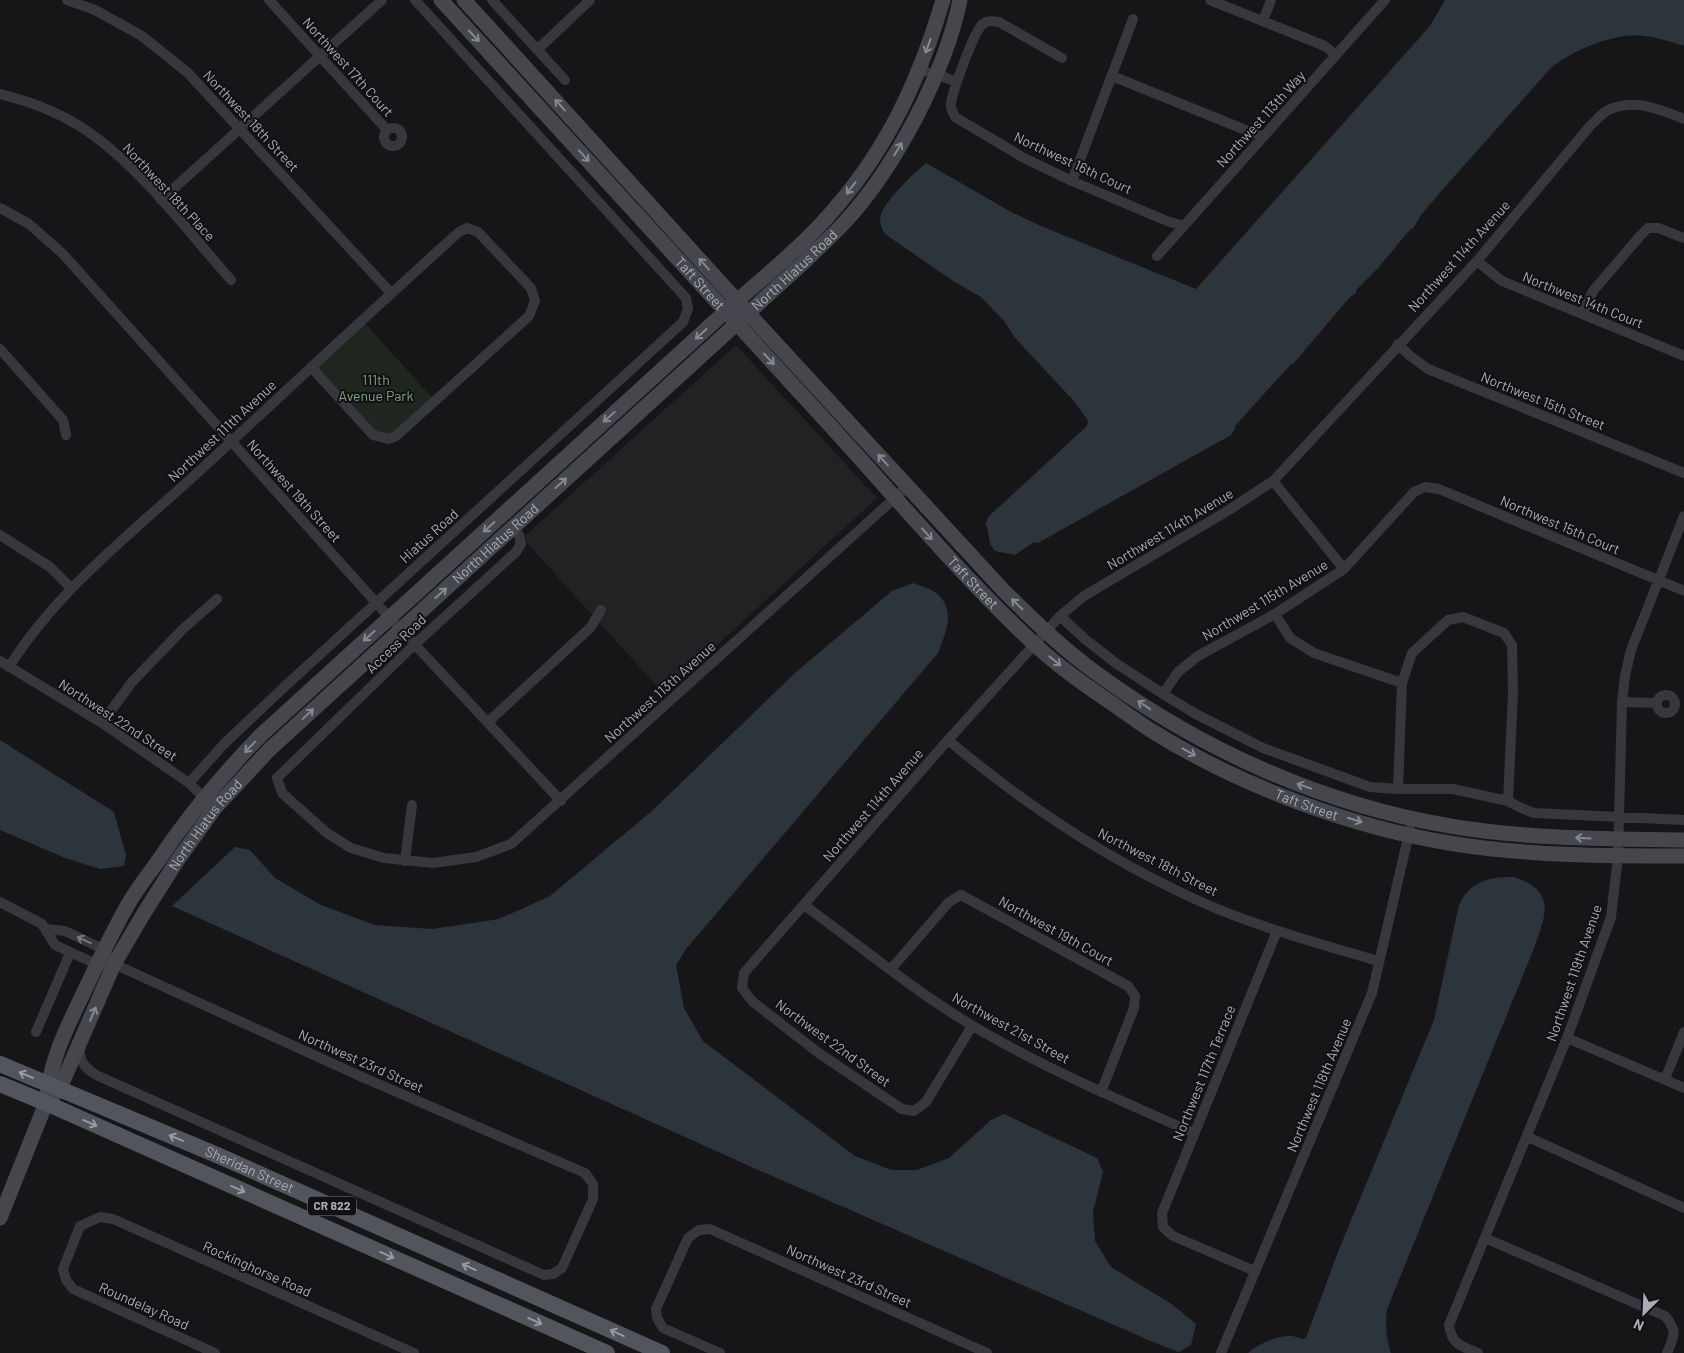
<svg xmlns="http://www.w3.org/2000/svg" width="1684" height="1353" viewBox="0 0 1684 1353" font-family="Barlow,sans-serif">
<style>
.built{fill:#222225}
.green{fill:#1e261f}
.water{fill:#2c353c}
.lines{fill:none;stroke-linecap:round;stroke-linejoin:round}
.street{stroke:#37383d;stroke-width:10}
.secondary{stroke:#45474d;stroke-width:15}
.primary{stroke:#53555c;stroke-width:16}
.oneway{stroke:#858993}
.oneway2{stroke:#757881}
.oneway3{stroke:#979ba6}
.labels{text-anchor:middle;stroke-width:4;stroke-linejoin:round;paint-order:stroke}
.shield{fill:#111113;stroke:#7b7e86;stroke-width:1}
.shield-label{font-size:12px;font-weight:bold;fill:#a8adb8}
.street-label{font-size:14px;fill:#a8adb8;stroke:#111113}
.park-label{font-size:14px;fill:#7fa381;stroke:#111113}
</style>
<rect width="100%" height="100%" fill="#161618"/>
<path class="built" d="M736,345L877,498L664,694L525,541L526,535Z"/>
<path class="green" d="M362,320L435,401L396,436L373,435L311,367Z"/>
<path class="water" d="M1445,0H1684V46C1672,42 1659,38 1646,36C1616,31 1573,50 1551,68L1443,189L1421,215L1414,227L1408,232L1379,267L1356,290V293L1350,297L1293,364L1292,363L1235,426V429L1231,435L1038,543L1034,542L1015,555L995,551L990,544L987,526H985L988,517L1086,427L1088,423L1087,419L1072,399L1016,339L1004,321L981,297L953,281L885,234C881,227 878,220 882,212C887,199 915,172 926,163L1011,212L1041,226L1196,289L1430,26Z
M913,583C920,586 929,588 935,592C957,609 946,632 938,653L686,949L676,965L684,1008L703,1041L855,1156L891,1170H917L949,1158L991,1120L1004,1114L1097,1158L1103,1172L1093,1212L1095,1241L1111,1267L1173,1305L1196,1324L1191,1345L1179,1352L1160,1345L756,1169L172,906L235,847L250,850L275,878L319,904L374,925L432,929L499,919L550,896L653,810L796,672L892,591Z
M0,740L114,812L126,855L124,866L100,869L65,858L0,830Z
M1514,877C1560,892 1544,919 1532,953L1387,1309C1385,1324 1386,1339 1391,1353H1248C1259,1344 1277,1335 1291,1336C1295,1336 1299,1338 1303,1339L1306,1338L1340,1247L1434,1020L1459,905C1471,880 1489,877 1514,877Z"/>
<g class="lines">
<path class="street" d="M67,0L95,10L142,36L188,73L391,293
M269,0L387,130
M492,0L565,80
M1210,0L1325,46L1336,55
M1263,21L1271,0
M538,49L590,0
M1062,58L999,22C992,21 985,20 981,26C973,35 953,90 951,103C950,108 953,112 955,117L1024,158L1072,181L1167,221L1184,226
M919,70L936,74L957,82
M1112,76L1263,137
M0,94C26,100 55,111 78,125C137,162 185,228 231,280
M384 137a9 9 0 1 1 18 0a9 9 0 1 1-18 0Z
M1072,181L1133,19
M161,200L382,0
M0,208L29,224L62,253L389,617L561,801
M1157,256L1385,0
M1477,261L1502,281L1684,356
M1582,314L1593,291L1640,236L1648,228H1658L1684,238
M1398,344L1409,355L1428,369L1684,473
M0,349L63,420L66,435
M1273,481L1344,569
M512,527L519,535L521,544L516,552L414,645L277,778L282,793L327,833L351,848L384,858L433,863L476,857L511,844L907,487
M0,535L50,567L71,588
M1275,614L1290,638L1314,653L1402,683L1412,653L1448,620L1463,617L1504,633L1512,645L1513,692L1508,801
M1060,616L1086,640L1117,664L1163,694L1194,713L1263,748L1370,787L1398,789H1453L1508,801L1521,808L1534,813L1684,820
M0,661L102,723L189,783L208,802
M9,667C57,591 129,535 195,475C283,394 370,312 459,232L467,228L478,232L531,288L535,301L529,316L396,436L388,439L373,435L311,367
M1163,694L1178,672L1198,656L1275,614L1344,569L1414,492L1425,487L1439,489L1684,591
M1657 704a9 9 0 1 1 18 0a9 9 0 1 1-18 0Z
M1622,702L1656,703
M488,722L591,627L601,610
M102,723L132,682L183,629L217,599
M948,740C1024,804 1108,860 1199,901C1257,927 1318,943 1378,961
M189,783L224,744L281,690L683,322L688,309L686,298L415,0
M1398,789L1402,683
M405,861L412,805
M0,902L42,924L55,945L96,964H114L362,1077L585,1173L593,1184V1199L562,1268L553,1274L544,1275L96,1075C83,1066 81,1063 79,1048
M804,905C859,945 914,991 973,1026C1044,1068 1119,1100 1194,1133
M47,929L65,931L103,949L107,954
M891,969L949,902L961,895L1128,986L1135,996L1134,1008L1101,1092
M972,1026L926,1102L914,1111L902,1109L820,1054L753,1002L742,988L744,973L948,740L1060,616L1084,596L1229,510L1273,481L1477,261L1590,126C1596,121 1602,113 1608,110C1635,98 1659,109 1684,119
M36,1032L70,953
M1567,1038L1684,1088
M1665,1079L1684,1032
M1528,1137L1684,1208
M1485,1238L1665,1316C1678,1331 1674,1336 1667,1353
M1255,1271L1173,1236L1163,1227L1162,1213L1277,931
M215,1353L73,1289L66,1280L63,1269L80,1226L100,1217L113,1219L414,1353
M720,1353L663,1328L657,1318L656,1309L688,1238L699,1230L710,1229L987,1353
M1221,1353L1372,993L1410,829
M1478,1353C1461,1346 1452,1345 1449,1325L1567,1038L1611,917L1618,856L1622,702L1625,676L1631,650L1684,516"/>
<g class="secondary">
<path id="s1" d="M441,0C570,140 697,281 826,421C894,495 958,572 1031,641C1056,665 1085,685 1113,704C1126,713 1139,723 1152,731C1240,786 1353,828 1455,844C1530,856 1608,856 1684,856"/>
<path d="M464,0L748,313L1003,590C1033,620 1064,650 1099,675C1202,750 1324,805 1450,826C1527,839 1606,839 1684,840"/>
<path id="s2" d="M52,1097L60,1088L114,964L144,913L177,861L215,808L269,750L803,263C816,250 831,237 844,223C895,168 945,73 960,0"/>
<path d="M0,1218L46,1103C49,1064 65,1031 82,996C97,964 112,932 130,901C138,888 147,876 156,864C187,817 222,775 261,735L737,301C771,271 807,242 836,207C889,146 920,77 943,0"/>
</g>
<g class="primary">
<path id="s3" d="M0,1064L217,1155L662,1353"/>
<path d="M0,1084L46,1103L607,1353"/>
</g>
</g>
<defs><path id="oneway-shaft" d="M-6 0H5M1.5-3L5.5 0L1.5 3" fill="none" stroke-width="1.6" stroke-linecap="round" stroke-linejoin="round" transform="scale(1.25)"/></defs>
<g class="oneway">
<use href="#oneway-shaft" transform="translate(474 36) rotate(47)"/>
<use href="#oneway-shaft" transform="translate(928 46) rotate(110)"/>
<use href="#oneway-shaft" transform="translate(560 105) rotate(-132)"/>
<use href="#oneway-shaft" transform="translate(898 149) rotate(-59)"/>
<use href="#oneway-shaft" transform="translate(584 156) rotate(48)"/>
<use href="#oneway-shaft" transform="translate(851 188) rotate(128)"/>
<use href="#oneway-shaft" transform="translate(704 264) rotate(-132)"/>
<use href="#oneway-shaft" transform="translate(701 334) rotate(138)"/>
<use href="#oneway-shaft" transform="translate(769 359) rotate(47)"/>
<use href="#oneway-shaft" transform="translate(609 417) rotate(138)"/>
<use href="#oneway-shaft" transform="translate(883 460) rotate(-132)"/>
<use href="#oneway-shaft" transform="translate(561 483) rotate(-42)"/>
<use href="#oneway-shaft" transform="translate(489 527) rotate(138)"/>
<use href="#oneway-shaft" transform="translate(927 534) rotate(48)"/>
<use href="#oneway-shaft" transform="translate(441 593) rotate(-42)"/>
<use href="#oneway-shaft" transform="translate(1017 604) rotate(-136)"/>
<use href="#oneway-shaft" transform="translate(369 636) rotate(138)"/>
<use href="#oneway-shaft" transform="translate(1055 661) rotate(39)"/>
<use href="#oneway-shaft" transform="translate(1144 705) rotate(-146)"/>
<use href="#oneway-shaft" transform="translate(308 714) rotate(-43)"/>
<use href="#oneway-shaft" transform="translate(250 747) rotate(134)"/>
<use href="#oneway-shaft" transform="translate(1189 752) rotate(29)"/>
<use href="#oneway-shaft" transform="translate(1304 786) rotate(-160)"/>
<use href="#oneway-shaft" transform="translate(1355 820) rotate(17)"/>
<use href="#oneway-shaft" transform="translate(1583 838) rotate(-177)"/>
<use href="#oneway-shaft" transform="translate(93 1014) rotate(-67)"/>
</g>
<use class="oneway2" href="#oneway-shaft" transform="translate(84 940) rotate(-155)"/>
<g class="oneway3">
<use href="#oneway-shaft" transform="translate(26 1075) rotate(-157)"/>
<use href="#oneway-shaft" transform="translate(90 1123) rotate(24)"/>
<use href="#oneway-shaft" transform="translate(176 1138) rotate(-157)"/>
<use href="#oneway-shaft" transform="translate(238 1189) rotate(24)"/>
<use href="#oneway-shaft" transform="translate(387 1255) rotate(24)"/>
<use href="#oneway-shaft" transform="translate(469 1267) rotate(-156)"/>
<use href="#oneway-shaft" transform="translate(535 1321) rotate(24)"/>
<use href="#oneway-shaft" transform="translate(617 1333) rotate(-156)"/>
</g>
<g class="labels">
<rect class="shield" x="308" y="1196.5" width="48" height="19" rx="4"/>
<g class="shield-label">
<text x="332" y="1210">CR 822</text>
</g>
<g class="street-label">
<text transform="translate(348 67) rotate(48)" y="5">Northwest 17th Court</text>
<text transform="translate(1261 119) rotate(-48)" y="5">Northwest 113th Way</text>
<text transform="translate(251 121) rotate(47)" y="5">Northwest 18th Street</text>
<text transform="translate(1073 163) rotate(25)" y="5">Northwest 16th Court</text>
<text transform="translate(169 192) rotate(47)" y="5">Northwest 18th Place</text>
<text transform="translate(1459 256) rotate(-48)" y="5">Northwest 114th Avenue</text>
<text dy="5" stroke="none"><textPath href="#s2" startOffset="1124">North Hiatus Road</textPath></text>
<text dy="5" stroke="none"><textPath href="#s1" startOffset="384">Taft Street</textPath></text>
<text transform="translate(1583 300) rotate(22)" y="5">Northwest 14th Court</text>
<text transform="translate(1543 401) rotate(22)" y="5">Northwest 15th Street</text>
<text transform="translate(222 431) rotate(-43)" y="5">Northwest 111th Avenue</text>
<text transform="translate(294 491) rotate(48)" y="5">Northwest 19th Street</text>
<text transform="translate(1560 525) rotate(23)" y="5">Northwest 15th Court</text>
<text transform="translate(1170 529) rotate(-31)" y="5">Northwest 114th Avenue</text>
<text transform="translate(429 536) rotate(-42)" y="5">Hiatus Road</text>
<text dy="5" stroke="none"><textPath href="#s2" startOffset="719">North Hiatus Road</textPath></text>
<text dy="5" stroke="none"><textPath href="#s1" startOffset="789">Taft Street</textPath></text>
<text transform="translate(1265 600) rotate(-31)" y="5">Northwest 115th Avenue</text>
<text transform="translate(396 644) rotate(-44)" y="5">Access Road</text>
<text transform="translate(660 692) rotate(-42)" y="5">Northwest 113th Avenue</text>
<text transform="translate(118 720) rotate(33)" y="5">Northwest 22nd Street</text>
<text dy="5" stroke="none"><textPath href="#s1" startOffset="1194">Taft Street</textPath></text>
<text transform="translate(873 805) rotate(-49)" y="5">Northwest 114th Avenue</text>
<text dy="5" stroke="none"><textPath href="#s2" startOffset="314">North Hiatus Road</textPath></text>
<text transform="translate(1158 862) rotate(27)" y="5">Northwest 18th Street</text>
<text transform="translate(1056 931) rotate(29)" y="5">Northwest 19th Court</text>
<text transform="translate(1574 973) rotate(-71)" y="5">Northwest 119th Avenue</text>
<text transform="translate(1011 1028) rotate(29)" y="5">Northwest 21st Street</text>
<text transform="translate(833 1043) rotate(36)" y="5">Northwest 22nd Street</text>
<text transform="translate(361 1061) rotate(24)" y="5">Northwest 23rd Street</text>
<text transform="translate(1204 1073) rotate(-68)" y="5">Northwest 117th Terrace</text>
<text transform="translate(1319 1085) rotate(-67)" y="5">Northwest 118th Avenue</text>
<text dy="5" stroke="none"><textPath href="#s3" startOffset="271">Sheridan Street</textPath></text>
<text transform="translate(257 1269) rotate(24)" y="5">Rockinghorse Road</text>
<text transform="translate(849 1276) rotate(24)" y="5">Northwest 23rd Street</text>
<text transform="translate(144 1306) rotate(24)" y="5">Roundelay Road</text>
</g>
<g class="park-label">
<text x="376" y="385">111th<tspan x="376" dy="16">Avenue Park</tspan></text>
</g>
</g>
<g transform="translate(1644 1313) rotate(204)" stroke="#111113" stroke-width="4" paint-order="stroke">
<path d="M0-4L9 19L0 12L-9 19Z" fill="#a8adb8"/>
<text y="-8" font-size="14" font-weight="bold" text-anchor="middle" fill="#a8adb8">N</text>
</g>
</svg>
